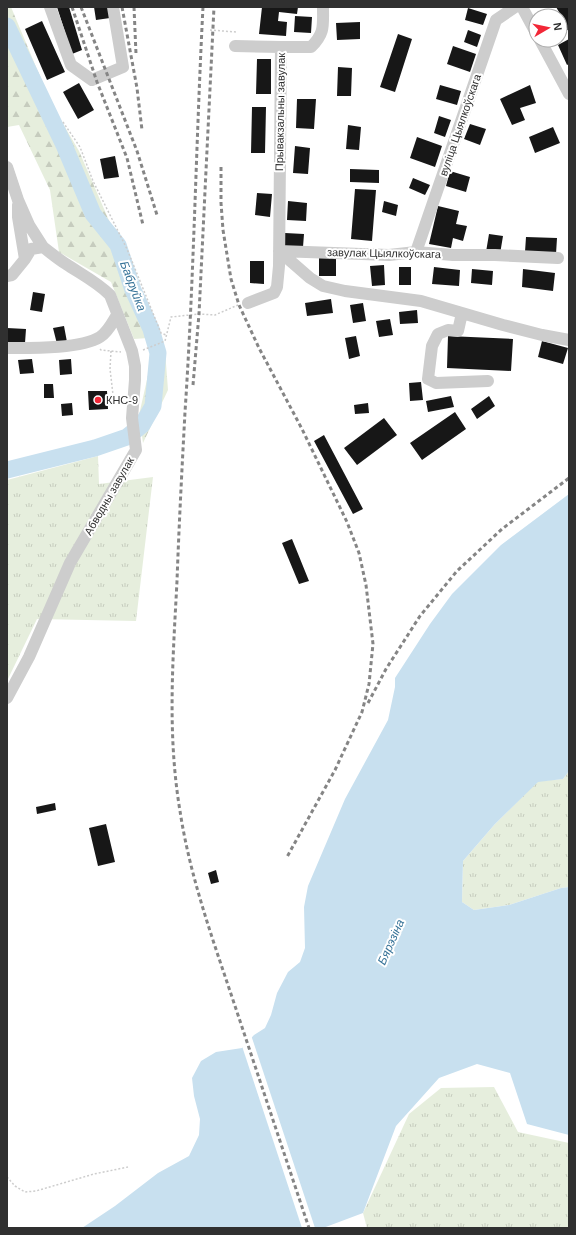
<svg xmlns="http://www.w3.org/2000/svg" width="576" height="1235" viewBox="0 0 576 1235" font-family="Arial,sans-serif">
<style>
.grass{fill:url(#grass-tufts)}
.forest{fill:url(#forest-firs)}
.water{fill:#c8e0ef}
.pier{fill:#fff}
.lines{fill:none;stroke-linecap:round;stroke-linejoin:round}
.river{stroke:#c8e0ef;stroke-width:17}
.building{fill:#171717}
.path{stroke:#cdcdcd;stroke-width:1.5;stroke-dasharray:2 2;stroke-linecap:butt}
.minor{stroke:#cdcdcd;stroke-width:12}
.rail{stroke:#858585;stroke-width:3;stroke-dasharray:4 3;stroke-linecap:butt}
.poi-dot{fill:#f22737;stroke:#fff;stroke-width:1.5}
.labels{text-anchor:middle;stroke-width:4;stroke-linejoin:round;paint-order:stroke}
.street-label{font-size:11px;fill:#303030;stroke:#fff}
.poi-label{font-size:11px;fill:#303030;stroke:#fff;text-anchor:start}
.water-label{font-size:12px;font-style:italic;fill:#377398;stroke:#fff}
</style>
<defs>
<pattern id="grass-tufts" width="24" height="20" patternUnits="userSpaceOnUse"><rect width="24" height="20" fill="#e6eedd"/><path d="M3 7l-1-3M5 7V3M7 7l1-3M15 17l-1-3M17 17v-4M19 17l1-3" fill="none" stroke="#c6ccbe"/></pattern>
<pattern id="forest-firs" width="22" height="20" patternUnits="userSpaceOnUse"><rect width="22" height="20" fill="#e6eedd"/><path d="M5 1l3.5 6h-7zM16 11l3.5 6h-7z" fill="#c6ccbe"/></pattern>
</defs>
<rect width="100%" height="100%" fill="#fff"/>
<path class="grass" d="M98,456L99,484L153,477L136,621L37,619L7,681V480Z
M569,771V887L561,888L509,905L474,910L462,902L463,861L495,824L538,781L563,779Z
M494,1087L518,1132L569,1143V1228H367L363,1213L409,1114L441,1088Z"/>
<path class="forest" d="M7,7H11L52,105L79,151L165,350L168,390L143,443L139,415L151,362L148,338L134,339L111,282L59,252L50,190L19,125L7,127Z"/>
<path class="water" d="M569,494V771L563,779L538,782L495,824L463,861L462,902L474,910L509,905L561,888L569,887V1135L527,1124L510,1073L477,1064L439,1078L396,1126L363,1213L323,1228H82L115,1206L158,1173L189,1156L199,1135L200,1119L194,1096L192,1078L201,1061L216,1052L242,1048L254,1035L265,1028L271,1015L277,993L288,972L300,962L305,948L304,907L308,886L345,799L388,720L395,687V678L430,624L452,594L501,545Z"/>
<path class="pier" d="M251,1035L315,1228H302L242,1046Z"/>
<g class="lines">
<path class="river" d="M7,26L64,145L93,214L118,245L133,290L151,329L158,353L153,406L142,425L127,437L95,448L7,470"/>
</g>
<path class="building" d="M57,7H69L82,50L72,54Z
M94,7H108L110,18L96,20Z
M262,7H298L297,14L279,12L278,21L287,22L286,36L259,34Z
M556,7H569V29L566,31L562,23L560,24V16H552L559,12Z
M468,8L487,14L483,25L465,20Z
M295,16L312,17L311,33L294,32Z
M42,21L65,72L47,80L25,29Z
M360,22V39L337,40L336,23Z
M468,30L481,35L477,47L464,42Z
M398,34L412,39L395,92L380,87Z
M569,39V64L567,65L558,45Z
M453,46L476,54L470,72L447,64Z
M257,59H271V94H256Z
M338,67L352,68L351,96H337Z
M79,83L94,110L78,119L63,92Z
M440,85L461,91L457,105L436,99Z
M530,85L536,103L520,108L525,120L512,125L500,99Z
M297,99H316L314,129L296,128Z
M252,107H266L265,153H251Z
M439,116L451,120L445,137L434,133Z
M470,124L486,129L480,145L464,139Z
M348,125L361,127L359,150L346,149Z
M553,127L560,143L535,153L529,137Z
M417,137L442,146L435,167L410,158Z
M295,146L310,148L308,174L293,173Z
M115,156L119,177L104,179L100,159Z
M350,169L379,170V183L350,182Z
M450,171L470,177L466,192L446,186Z
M413,178L430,185L425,195L409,188Z
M355,189L376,190L372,241L351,239Z
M257,193L272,194L270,217L255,215Z
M288,201L307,203L306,221L287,220Z
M384,201L398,205L396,216L382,212Z
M438,206L459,211L456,224L467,226L463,241L453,238L451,248L429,244Z
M285,233L304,234L303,247L284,246Z
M489,234L503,236L500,254L486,252Z
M526,237L557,238L556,254L525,252Z
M319,258H336V276H319Z
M250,261H264V284L250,283Z
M384,265L385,285L372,286L370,266Z
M399,267H411V285H399Z
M434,267L460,270L459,286L432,284Z
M472,269L493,271L492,285L471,283Z
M523,269L555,273L553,291L522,287Z
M33,292L45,294L42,312L30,310Z
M331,299L333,313L307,316L305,303Z
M363,303L366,321L353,323L350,305Z
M417,310L418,323L400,324L399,312Z
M390,319L393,335L379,337L376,321Z
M64,326L67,342L57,344L53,328Z
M7,328L26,329L25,343L7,342Z
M356,336L360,356L349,359L345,338Z
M448,336L513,339L511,371L447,368Z
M542,341L568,348L563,364L538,357Z
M32,359L34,373L20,374L18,360Z
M71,359L72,374L60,375L59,360Z
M421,382L423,400L410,401L409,383Z
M44,384H53L54,398H44Z
M88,391H107L108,409L89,410Z
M451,396L454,407L428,412L426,401Z
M489,396L495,406L477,419L471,409Z
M72,403L73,415L62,416L61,404Z
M368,403L369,413L355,414L354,405Z
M455,412L466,429L422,460L410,443Z
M384,418L397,435L357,465L344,448Z
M324,435L363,509L353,514L314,441Z
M292,539L309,581L299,584L282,543Z
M55,803L56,810L37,814L36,807Z
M106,824L115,862L98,866L89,828Z
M216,870L219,882L211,884L208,873Z"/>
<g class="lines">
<path class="path" d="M210,30L236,32
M63,122L80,147L93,181L127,249L161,333L166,335
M100,349L101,350L121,352
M143,350L165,341L171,317L199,314L215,315L238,305
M111,351L110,369L114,403
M7,1177L15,1186L25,1192L36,1191L94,1174L128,1167"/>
<path class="minor" d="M50,7L71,65L92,80L123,67L113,7
M522,7L536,33
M540,40L569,94
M235,46L281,47
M7,167L18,200L29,225L43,247
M18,205V217L25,259
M279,251L310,278L323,286L345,291L421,301L503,325L542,335L569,340
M279,251L389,255L416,252L453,255H495L558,258
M416,252L496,20L515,7
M7,276L12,275L25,259L31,249L43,247C51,253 58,259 66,264C81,274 97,282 110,295L132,351L135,366V380L132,418L136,450L70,563L29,657L7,698
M248,303L274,293L277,287L279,266L281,47H311C325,33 323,26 323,7
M462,313L458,331L448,330L438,334L432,346L428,379L436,383L488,381
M7,348C30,348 81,349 100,337C108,332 112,323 117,315"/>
<path class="rail" d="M72,7L97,82L127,158L143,225
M81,7L137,151L157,215
M122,7L137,88L142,130
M134,7L136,54
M203,7C196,142 194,277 185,412C182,468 179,525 177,581C173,659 167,733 180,811C190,877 213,940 234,1003C259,1078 284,1153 309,1228
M221,167V203L223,230L231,279L239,305L259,348L302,429L347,522L359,553L366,585L373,644L369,684L362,712L335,770L287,857
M193,385L199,314L214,7
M368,703L386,669L420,616L457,571L502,529L569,478"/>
</g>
<circle class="poi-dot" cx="98" cy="400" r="4"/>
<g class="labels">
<g class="street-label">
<text transform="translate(280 112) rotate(-89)" y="4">Прывакзальны завулак</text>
<text transform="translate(460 125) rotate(-71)" y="4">вуліца Цыялкоўскага</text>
<text transform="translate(384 253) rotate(1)" y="4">завулак Цыялкоўскага</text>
<text transform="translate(109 496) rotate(-60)" y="4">Абводны завулак</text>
</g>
<g class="poi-label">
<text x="106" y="404">КНС-9</text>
</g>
<g class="water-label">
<text transform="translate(133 286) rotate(69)" y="4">Бабруйка</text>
<text transform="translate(391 942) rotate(-66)" y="4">Бярэзіна</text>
</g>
</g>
<rect width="576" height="1235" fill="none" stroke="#303030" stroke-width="16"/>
<g transform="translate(548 28) rotate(81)"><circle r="19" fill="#ffffff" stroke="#acacac"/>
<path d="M0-3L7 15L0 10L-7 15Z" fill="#f22737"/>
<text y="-6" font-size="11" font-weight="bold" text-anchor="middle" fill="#303030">N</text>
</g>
</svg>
